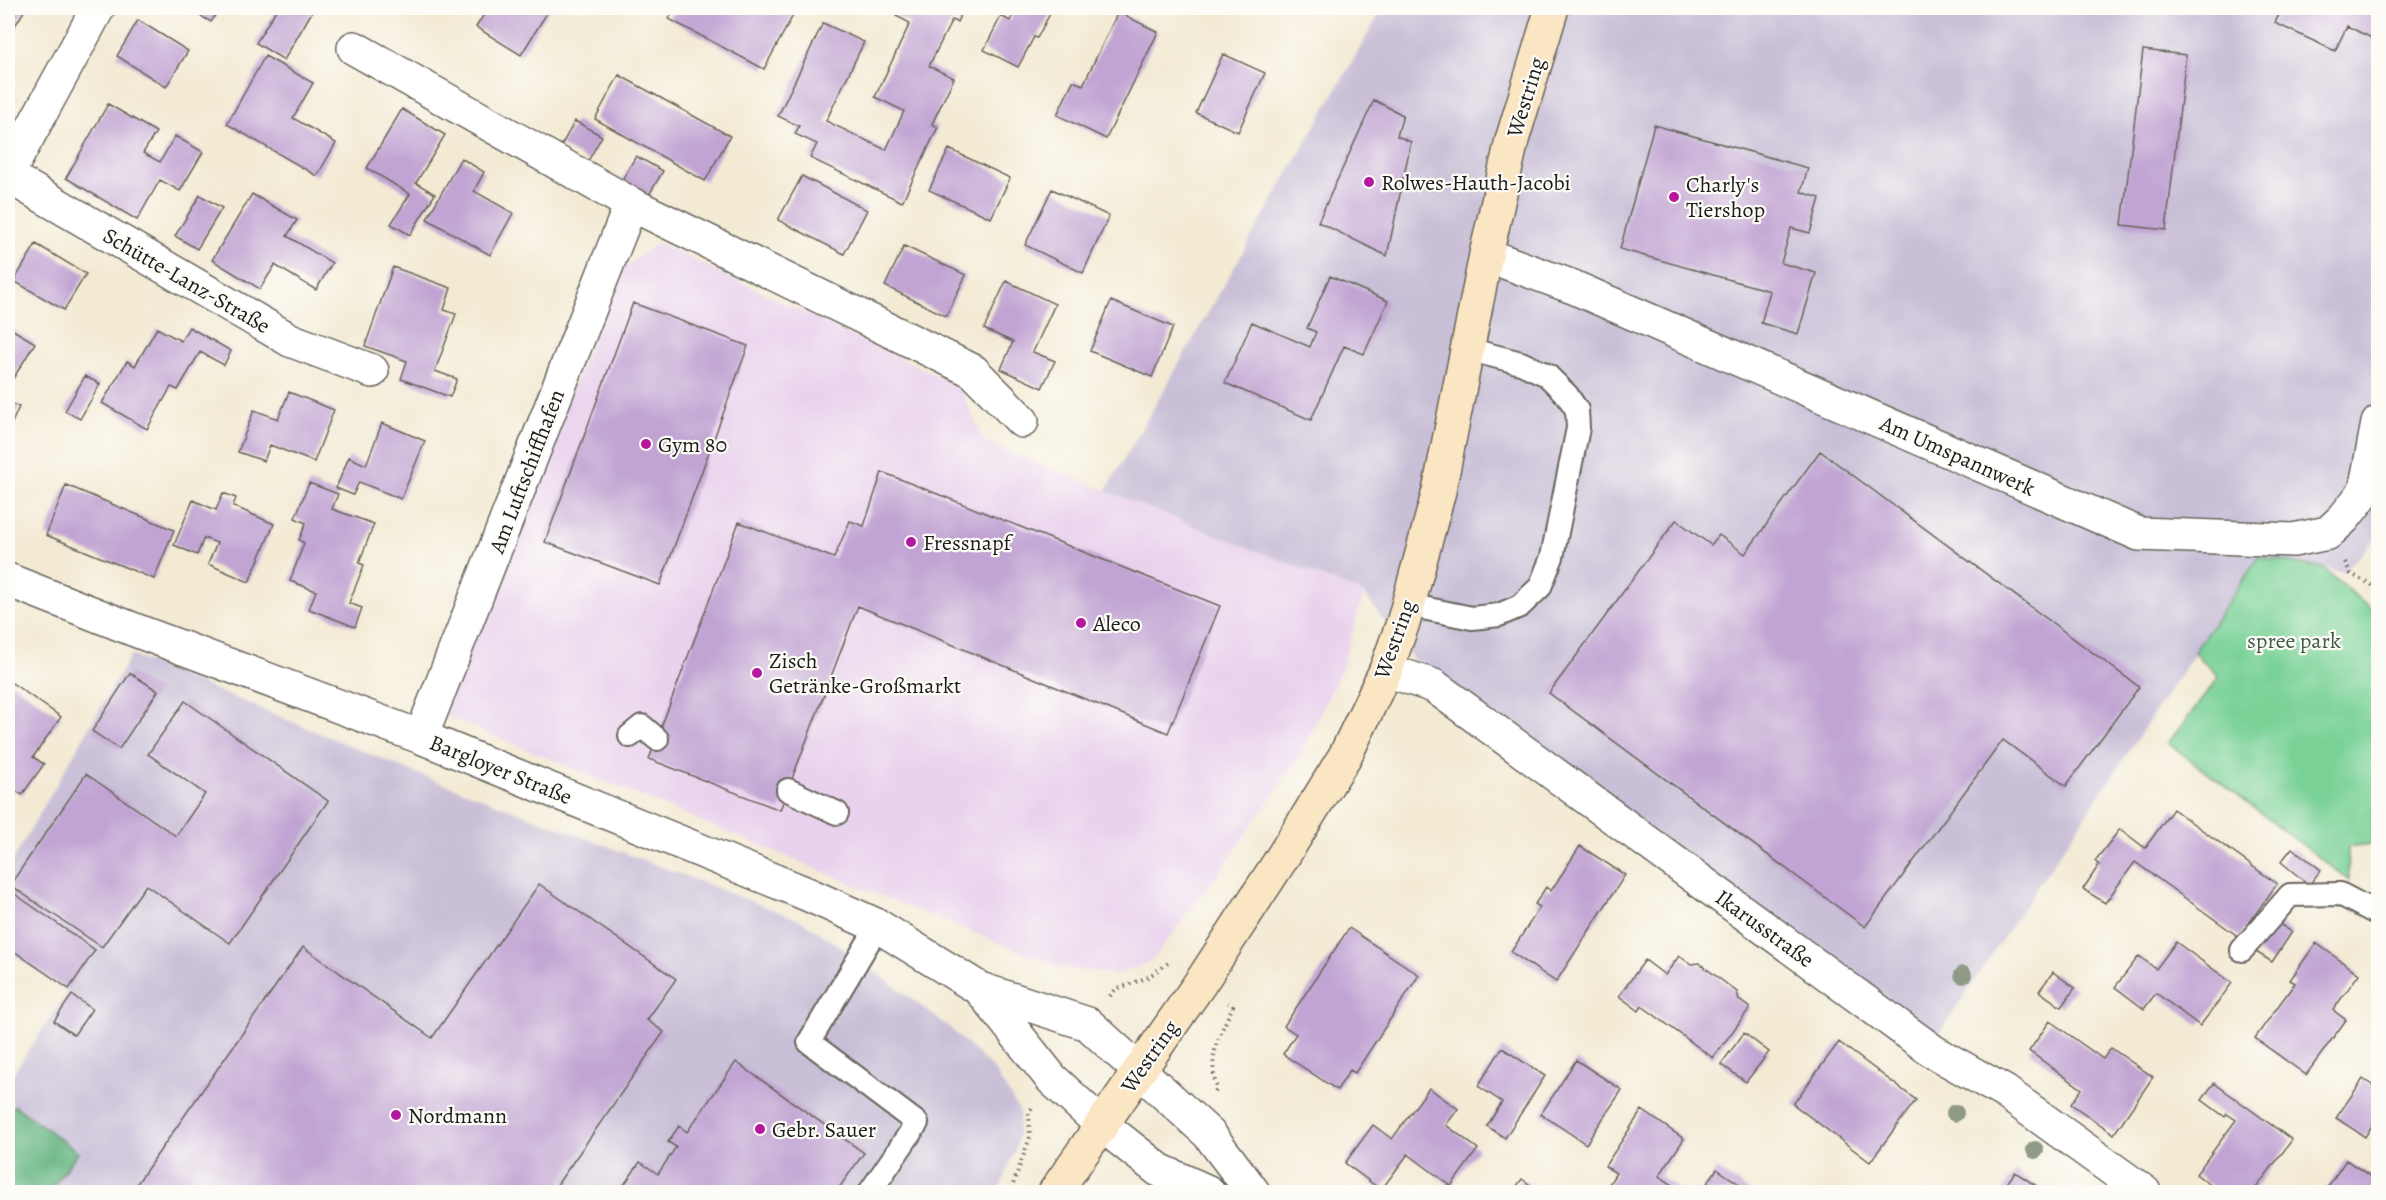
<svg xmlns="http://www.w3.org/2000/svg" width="2386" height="1200" viewBox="0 0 2386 1200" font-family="Alegreya,serif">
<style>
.built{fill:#e9d2ed}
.industrial{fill:#c9bfd7}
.green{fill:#79d196;stroke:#4a7659;stroke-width:1.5}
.forest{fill:#62b37f;stroke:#3f684e;stroke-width:1.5}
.building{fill:#c1a4d3}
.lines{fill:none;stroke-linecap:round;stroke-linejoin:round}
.service-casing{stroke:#67645c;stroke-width:26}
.minor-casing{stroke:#67645c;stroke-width:36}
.secondary-casing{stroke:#67645c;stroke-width:36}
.path{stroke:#67645c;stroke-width:4;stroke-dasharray:1.5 4.5;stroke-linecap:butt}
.service{stroke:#fff;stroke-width:22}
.minor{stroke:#fff;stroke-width:33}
.secondary{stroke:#fbe6c4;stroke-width:33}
.tree{fill:#8f9b86}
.poi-dot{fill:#b5179e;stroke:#fdfcf7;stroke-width:2}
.labels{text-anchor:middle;stroke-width:4.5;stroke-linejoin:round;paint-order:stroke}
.street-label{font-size:22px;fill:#1c1c1c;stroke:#fdfcf7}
.poi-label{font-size:22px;fill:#1c1c1c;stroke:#fdfcf7;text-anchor:start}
.park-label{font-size:22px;fill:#3d5b47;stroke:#fdfcf7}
</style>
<rect width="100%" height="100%" fill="#fdfcf7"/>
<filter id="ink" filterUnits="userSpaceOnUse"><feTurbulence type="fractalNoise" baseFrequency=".0167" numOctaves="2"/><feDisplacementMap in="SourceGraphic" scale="12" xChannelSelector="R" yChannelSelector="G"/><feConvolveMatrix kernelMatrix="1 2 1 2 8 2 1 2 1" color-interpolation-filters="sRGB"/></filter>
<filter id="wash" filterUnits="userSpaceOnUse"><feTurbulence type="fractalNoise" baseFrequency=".008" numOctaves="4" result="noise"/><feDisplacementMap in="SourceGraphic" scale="24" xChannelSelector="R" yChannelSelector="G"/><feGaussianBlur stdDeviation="1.35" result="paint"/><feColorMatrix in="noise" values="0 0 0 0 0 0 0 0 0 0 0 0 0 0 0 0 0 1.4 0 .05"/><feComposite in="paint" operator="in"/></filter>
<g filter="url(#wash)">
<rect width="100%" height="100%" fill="#f3ead4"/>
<path class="built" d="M658,243L959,386L984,442L1364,593L1342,668L1301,754L1223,867L1153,960L1117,974L1063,968L906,906L439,713L621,270Z"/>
<path class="industrial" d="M1383,8H2378V537L2343,572L2259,557L1938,1035L1413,659L1363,593L1106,491Z
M131,655L416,773L800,920L853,955L950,1028L994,1070L1020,1112L1017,1145L1000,1187L996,1192H49L77,1151L8,1101V1081L68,992L8,951V869Z"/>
<path class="green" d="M2259,557L2323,568L2374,612L2378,647V843L2348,847L2349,880L2168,743L2219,677L2194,652Z"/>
<path class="forest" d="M14,1105L78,1152L49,1192H8V1115Z"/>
<g id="blocks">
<path class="building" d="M8,8H26L8,37Z
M187,8H220L211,22Z
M277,8H304L312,12L284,60L256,43Z
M488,8H550L521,55L476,27Z
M675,8H797L764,69L669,19Z
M901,8H959L957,11L961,13L957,22L952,20L929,66L954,78L932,124L938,127L902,202L810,158L817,144L795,134L799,126L778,116L823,23L864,42L826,121L886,150L904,111L875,97L910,23L896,16Z
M1016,8H1053L1037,38L1034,37L1018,67L984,50L1001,16L1010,21Z
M2282,8H2378V41L2347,26L2335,51L2275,23Z
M1118,12L1158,32L1106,139L1057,115L1073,81L1083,85Z
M138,20L188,51L166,87L117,56Z
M2143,50L2186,55L2166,230L2122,225Z
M1223,54L1265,73L1238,132L1196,113Z
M265,56L313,83L293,118L336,143L317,176L227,124Z
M619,75L730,136L705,181L595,119Z
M1374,100L1403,115L1397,136L1411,142L1387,256L1318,222Z
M108,104L156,132L143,153L160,162L175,136L203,152L180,191L160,180L137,220L66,178Z
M402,109L445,135L416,183L435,194L410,235L391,224L410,194L367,168Z
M575,121L602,136L588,161L561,146Z
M1654,125L1808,168L1801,192L1820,198L1810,233L1791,228L1781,263L1816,273L1798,334L1761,323L1770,291L1620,249Z
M949,149L1010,178L991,218L929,190Z
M636,156L663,171L649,195L622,180Z
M461,158L484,172L474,191L513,213L490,255L427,219Z
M802,176L867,210L844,254L778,220Z
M1052,189L1109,216L1083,273L1025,245Z
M252,194L297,220L287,236L332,263L316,290L275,265L260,289L212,260Z
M200,195L222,208L197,249L175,236Z
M36,244L86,274L64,310L14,281Z
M904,246L966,275L946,316L885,286Z
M393,267L451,288L444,310L456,314L435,371L457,379L450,397L401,379L407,361L365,346Z
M1330,276L1388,301L1364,354L1344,346L1311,420L1225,383L1252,322L1310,347L1316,332L1307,328Z
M1006,281L1055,304L1033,352L1055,361L1042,388L1001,369L1013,342L984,329Z
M1111,301L1173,327L1152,377L1090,351Z
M633,303L748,346L660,585L545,542Z
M8,327L35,343L13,379L8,376Z
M189,327L231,351L224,365L200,352L178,390L171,387L147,429L102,403L127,361L135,366L157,328L181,341Z
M85,376L100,384L80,419L65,411Z
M289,392L334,410L314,462L270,445L264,461L238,452L254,410L278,419Z
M8,402L19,407L11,425L8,424Z
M382,423L425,441L401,499L359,482L353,495L336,488L349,457L366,465Z
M1820,451L2139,687L2066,786L2003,740L1865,927L1549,693L1676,520L1711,545L1719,535L1745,554Z
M882,472L1220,606L1168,733L858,606L780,810L649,759L739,522L834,558L850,521L864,526Z
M309,483L338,494L332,509L374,524L359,563L364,565L349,603L362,608L355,627L309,609L316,591L290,581L304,543L299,540L306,523L295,518Z
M66,485L174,530L154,579L46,535Z
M223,493L236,498L233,506L274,524L249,582L208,564L217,543L204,538L197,555L174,545L193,500L216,510Z
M130,673L158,691L119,749L92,731Z
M12,683L61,717L33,757L44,764L22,795L8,785V689Z
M185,701L328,801L230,943L146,885L102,947L10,885L86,774L176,836L205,794L148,754Z
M2173,809L2277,884L2239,937L2135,862L2105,903L2083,889L2099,865L2095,861L2120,829L2145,848Z
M1580,846L1625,875L1556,982L1511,952L1540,907L1535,904L1546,887L1551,891Z
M2292,848L2321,870L2309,885L2281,862Z
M539,884L676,979L647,1020L664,1032L552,1192H131L303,947L432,1038Z
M9,890L95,950L69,989L8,947Z
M2276,922L2292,932L2272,962L2256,952Z
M1349,928L1419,975L1355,1073L1350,1070L1337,1090L1283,1054L1296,1034L1284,1026Z
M2176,942L2232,983L2200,1026L2156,993L2144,1009L2115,987L2139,956L2156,969Z
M2316,943L2359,974L2333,1010L2346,1020L2306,1075L2255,1038L2295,983L2290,980Z
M1679,956L1691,964L1699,963L1737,992L1739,1000L1750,1008L1713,1058L1642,1006L1639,1011L1619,996L1645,960L1665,975Z
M2053,972L2075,988L2061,1007L2039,991Z
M72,995L92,1009L74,1035L54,1021Z
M2050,1021L2103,1059L2111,1048L2153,1077L2114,1134L2071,1104L2082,1089L2029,1051Z
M1744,1033L1769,1052L1746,1082L1721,1064Z
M1839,1042L1916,1100L1870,1162L1793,1104Z
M1502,1048L1545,1076L1505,1138L1487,1126L1502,1102L1478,1086Z
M1576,1060L1622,1090L1586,1144L1541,1114Z
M736,1062L864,1153L836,1192H619L640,1162L658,1174L676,1147L668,1142L679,1126L687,1132Z
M2363,1079L2378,1089V1116L2365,1137L2336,1118Z
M2214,1083L2292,1140L2253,1192H2211L2214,1188L2196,1174L2236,1120L2227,1114L2225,1117L2202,1100Z
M1429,1088L1458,1109L1446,1125L1478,1149L1451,1186L1408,1154L1381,1190L1345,1163L1373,1125L1392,1139Z
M1642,1110L1684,1139L1659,1176L1682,1191L1681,1192H1604L1616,1173L1605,1166Z
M2346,1160L2378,1181V1192H2324Z
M1717,1169L1751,1192H1701Z
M2015,1172L2046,1192H2001Z
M1522,1179L1540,1192H1512Z"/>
</g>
</g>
<g filter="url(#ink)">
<use href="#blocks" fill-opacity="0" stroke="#67645c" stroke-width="1.5"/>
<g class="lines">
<g class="service-casing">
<path id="service" d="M1408,605L1472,618L1499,615L1520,606L1540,587L1552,557L1578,428L1577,410L1567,395L1547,375L1521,363L1467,349
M630,736L642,726L657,739
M788,790L837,813
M2242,950L2290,895L2340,894L2378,914
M870,1192L917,1123L809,1042L878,926"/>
</g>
<g class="minor-casing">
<path id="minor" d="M354,48L631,204L973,371L1022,421
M8,173L98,8
M8,176L290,340L372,371
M1486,255L1573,287L2139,534L2293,540L2328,533L2344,518L2365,491L2378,423
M8,580L140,632L421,737L807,894L878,926L980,989L1088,1024L1209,1134L1253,1192
M1386,670L1434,686L1934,1052L2005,1092L2144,1192
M421,737L631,204
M980,989L1052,1079L1102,1125L1159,1170L1208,1192"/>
</g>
<g class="secondary-casing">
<path id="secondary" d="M1055,1192L1203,979L1280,861L1345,756L1386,670L1404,620L1439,491L1486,255L1512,140L1552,8"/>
</g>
<path class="path" d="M2345,562L2351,574L2378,588
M1110,996L1115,990L1148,977L1168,963
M1215,1092L1217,1089C1207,1054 1219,1037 1233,1006L1228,1003
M1016,1192L1011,1190L1030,1137L1029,1112L1032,1108
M1911,1192L1913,1190L1917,1192"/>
<use href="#service" class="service"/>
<use href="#minor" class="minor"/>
<use href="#secondary" class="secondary"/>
</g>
<g class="tree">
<circle cx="1963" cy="975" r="9"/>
<circle cx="1955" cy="1113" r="9"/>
<circle cx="2035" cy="1150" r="9"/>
</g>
</g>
<g class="poi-dot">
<circle cx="1369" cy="182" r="6"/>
<circle cx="1674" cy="197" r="6"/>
<circle cx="646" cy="444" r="6"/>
<circle cx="911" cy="542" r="6"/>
<circle cx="1081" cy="623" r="6"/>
<circle cx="757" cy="673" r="6"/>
<circle cx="396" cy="1115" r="6"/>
<circle cx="760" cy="1129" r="6"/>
</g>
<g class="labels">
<g class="street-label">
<text transform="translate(1525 97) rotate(-73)" y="8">Westring</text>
<text transform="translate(187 280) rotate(30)" y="8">Schütte-Lanz-Straße</text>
<text transform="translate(1958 455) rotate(24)" y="8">Am Umspannwerk</text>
<text transform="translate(526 471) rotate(-69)" y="8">Am Luftschiffhafen</text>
<text transform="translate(1394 639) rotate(-70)" y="8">Westring</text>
<text transform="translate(501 769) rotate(22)" y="8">Bargloyer Straße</text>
<text transform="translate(1765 928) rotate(36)" y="8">Ikarusstraße</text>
<text transform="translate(1149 1056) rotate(-55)" y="8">Westring</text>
</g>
<g class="poi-label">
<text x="1381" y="190">Rolwes-Hauth-Jacobi</text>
<text x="1686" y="192">Charly's<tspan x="1686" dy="25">Tiershop</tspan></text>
<text x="658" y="452">Gym 80</text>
<text x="923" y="550">Fressnapf</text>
<text x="1093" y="631">Aleco</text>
<text x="769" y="668">Zisch<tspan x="769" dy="25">Getränke-Großmarkt</tspan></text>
<text x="408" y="1123">Nordmann</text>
<text x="772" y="1137">Gebr. Sauer</text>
</g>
<g class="park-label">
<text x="2294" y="648">spree park</text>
</g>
</g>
<rect width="2386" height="1200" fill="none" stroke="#fdfcf7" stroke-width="30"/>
</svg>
